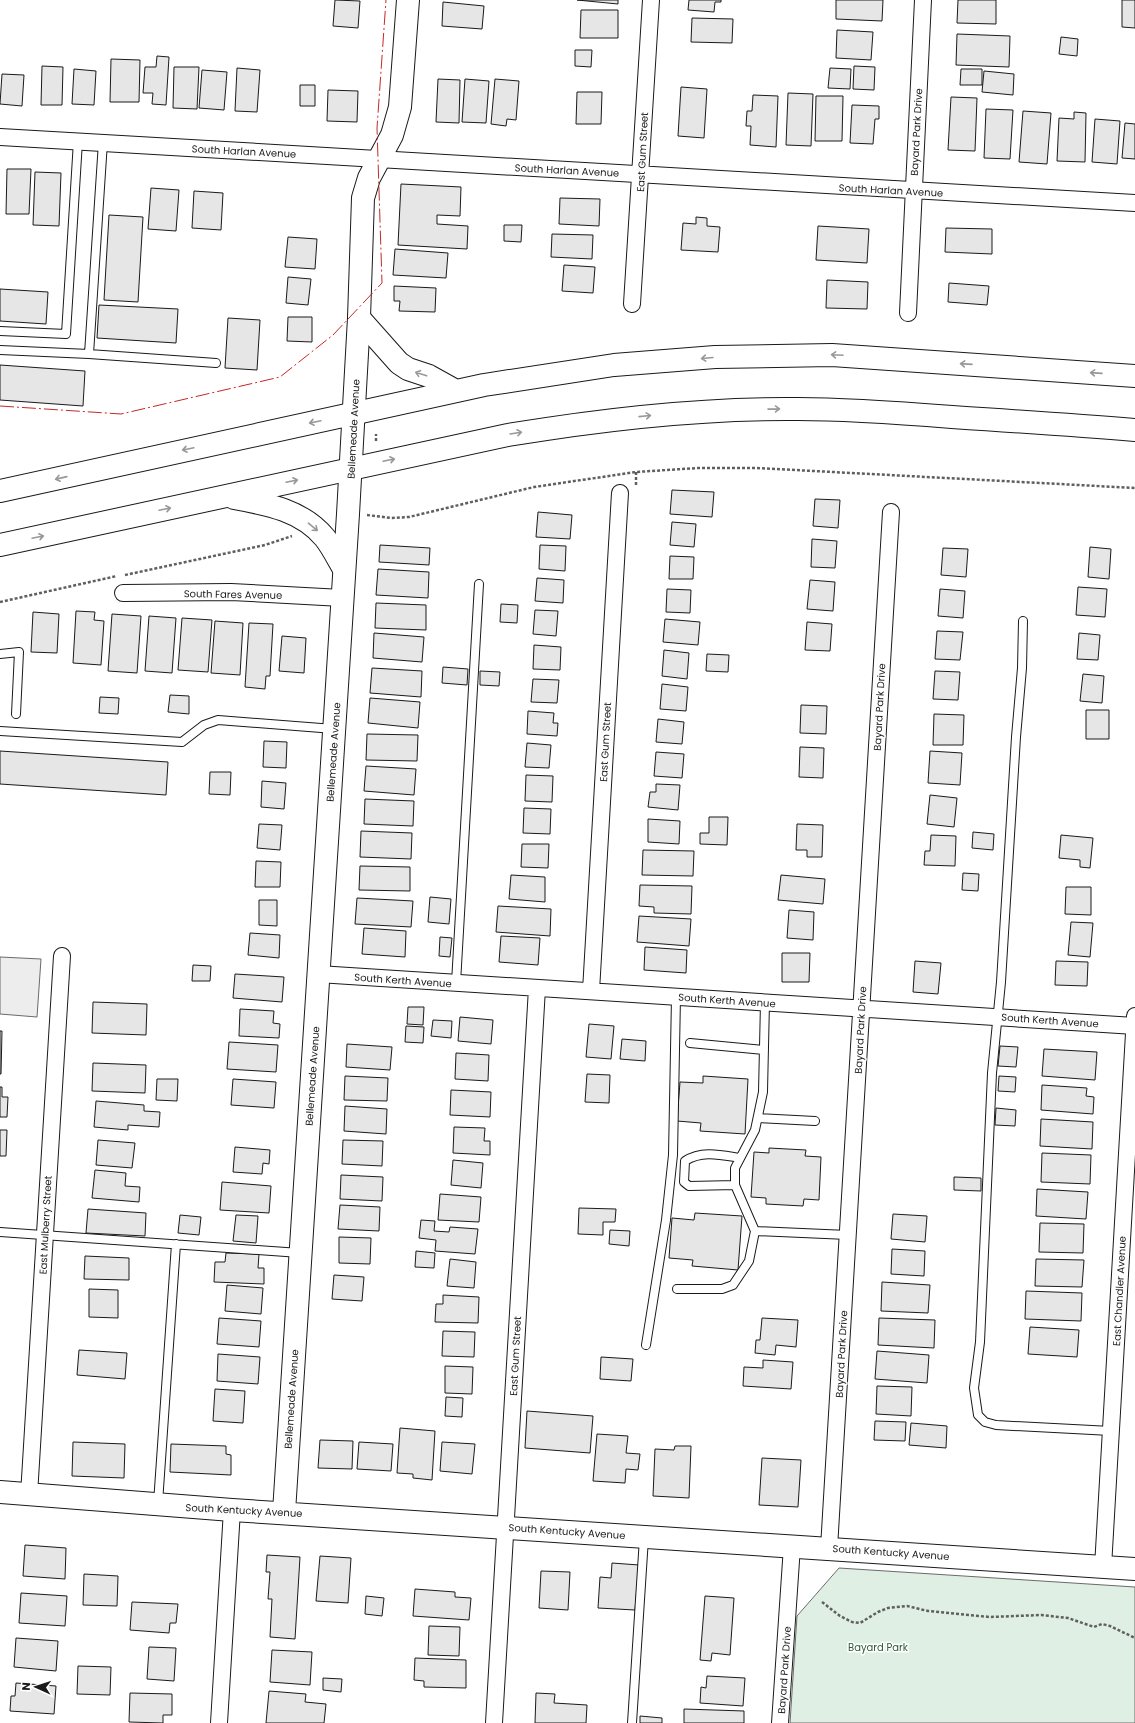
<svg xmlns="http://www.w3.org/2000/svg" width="1135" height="1723" viewBox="0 0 1135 1723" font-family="Poppins,sans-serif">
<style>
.green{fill:#e0efe3;stroke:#6a6a6a}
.parking{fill:#ededed;stroke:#6a6a6a}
.building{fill:#e6e6e6;stroke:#1a1a1a}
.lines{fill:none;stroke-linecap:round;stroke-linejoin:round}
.lane-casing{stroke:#1a1a1a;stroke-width:10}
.street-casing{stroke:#1a1a1a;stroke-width:18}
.secondary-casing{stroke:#1a1a1a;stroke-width:24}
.highway-casing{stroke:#1a1a1a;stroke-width:24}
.path{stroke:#5f5f5f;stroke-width:2.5;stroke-dasharray:3 2;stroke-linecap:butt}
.lane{stroke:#fff;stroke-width:8}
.street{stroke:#fff;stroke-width:16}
.secondary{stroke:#fff;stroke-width:22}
.highway{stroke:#fff;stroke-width:22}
.power{stroke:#c62828;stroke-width:1;stroke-dasharray:14 3 2 3;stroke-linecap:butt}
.oneway{stroke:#989898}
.labels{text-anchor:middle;stroke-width:3;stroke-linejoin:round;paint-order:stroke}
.street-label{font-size:10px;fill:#1a1a1a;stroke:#fff}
.park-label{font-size:10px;fill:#2b5a34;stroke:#fff}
</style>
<rect width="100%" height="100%" fill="#fff"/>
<path class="green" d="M839,1568L1135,1587V1723H790L797,1616Z"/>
<path class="parking" d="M0,957L41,959L37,1017L0,1014Z"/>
<path class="building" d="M335,0L360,1L358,28L333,26Z
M577,0H618V4Z
M689,0H721V2H715L714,12L688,10Z
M836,0H883L882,21L836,19Z
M958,0H996V24L957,23Z
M1122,0H1135V28L1122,27Z
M443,2L484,6L482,29L442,26Z
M581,10H618V38H580Z
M692,18L733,19L732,43L691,42Z
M837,30L873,32L871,60L836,58Z
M957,34L1010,36L1009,67L956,65Z
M1061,37L1078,39L1077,56L1059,54Z
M575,50H592L591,67L575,66Z
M157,56L169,57L166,105L152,104L153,93H143L145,67H156Z
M111,59L140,60L139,102H110Z
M42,66L63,67L62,105H41Z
M854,66L875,67L874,90L853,89Z
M174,67H199L197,109L173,108Z
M237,68L260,70L257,112L235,111Z
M830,68L851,69L850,89L828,88Z
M74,69L96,71L94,105L72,104Z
M961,69H982V85H960Z
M202,70L227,72L224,110L199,108Z
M984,71L1014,74L1013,95L982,92Z
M2,74L24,75L22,106L0,104Z
M438,79L460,80L459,123L436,122Z
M465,79L489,81L486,123L462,122Z
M495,79L519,81L516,120L507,119L506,126L491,124Z
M300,85H315V106H300Z
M681,87L707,89L704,138L678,136Z
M328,90L358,91L357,122L327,121Z
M577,92H602L601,124H576Z
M788,93L813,94L811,146L786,145Z
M753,95L778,96L776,147L750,145L751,126H746L747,111H752Z
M816,96H843L842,141H815Z
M951,97L977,98L975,151L948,150Z
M852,105L879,106V119H875L873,144L850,143Z
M986,109L1013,110L1010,159L984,158Z
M1023,111L1051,113L1047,164L1019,162Z
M1074,112L1086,113L1085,162L1057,161L1059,118L1074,119Z
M1095,119L1120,121L1117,164L1092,162Z
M1125,123L1135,124V159L1122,158Z
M7,169H31L29,214H6Z
M35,172L61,173L59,226L33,225Z
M401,184L461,187L460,216L437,215V224L468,226L467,249L398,245Z
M151,188L179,190L176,231L148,229Z
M194,191L223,193L221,230L192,228Z
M560,198L600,199L599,226L559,224Z
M109,215L143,217L138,302L104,300Z
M696,217L707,218V226L720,227L718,252L681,250L683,223L696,224Z
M504,225H522L521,242L504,241Z
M818,226L869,229L867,263L816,260Z
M946,228L992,229V254L945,252Z
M552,234L593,235L592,259L551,257Z
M288,237L317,239L315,269L285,267Z
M395,249L448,253L446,278L393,275Z
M564,265L595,267L593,293L562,291Z
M288,277L311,279L308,305L286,303Z
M827,280L868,282L867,309L826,308Z
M949,283L989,286L987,305L948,302Z
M394,286L436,288L435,312L399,311L400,301H394Z
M0,289L48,292L46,324L0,321Z
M99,305L178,309L176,343L97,338Z
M288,317H312V342L287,341Z
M228,318L260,320L257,370L225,368Z
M0,365L85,371L83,406L0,400Z
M672,490L714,492L712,517L670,514Z
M815,499L840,500L838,528L813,526Z
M538,512L572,515L570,539L536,537Z
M672,522L696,524L694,547L670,545Z
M812,539L837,541L835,568L811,567Z
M380,545L430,548L429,565L379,562Z
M540,545L566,546L565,571L539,569Z
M1090,547L1111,549L1109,579L1088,577Z
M943,548L968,549L966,577L941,575Z
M670,556L694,557L693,579H669Z
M378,569L429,572L428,598L376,595Z
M537,578L564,580L563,603L535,601Z
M810,580L835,582L833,611L807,609Z
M1078,587L1107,589L1105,617L1076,615Z
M667,589L691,590L690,613L666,612Z
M940,589L965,591L963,618L938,616Z
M376,603L426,605V630L375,628Z
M501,604L518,605L517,623L500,622Z
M535,610L558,611L556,636L533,634Z
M76,611L95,612L94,620L104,621L101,665L73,663Z
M33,612L59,614L57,653L31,652Z
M112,614L141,616L137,673L108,671Z
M149,616L176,618L172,673L145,671Z
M182,618L212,620L208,672L178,670Z
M665,619L700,622L698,645L663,642Z
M215,621L243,623L240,675L211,673Z
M807,622L832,624L830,651L805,650Z
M249,623L273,624L270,676H266L265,689L245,687Z
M937,631L963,632L960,660L935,659Z
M374,633L424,637L422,662L373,658Z
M1079,633L1100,635L1098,660L1077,659Z
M282,636L306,638L304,673L279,671Z
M534,645L561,647L560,670L533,669Z
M664,650L689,653L687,679L662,676Z
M707,654L729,655L728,672L706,671Z
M443,667L468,669L467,685L442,683Z
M372,668L422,671L421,697L370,693Z
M480,671L500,672L499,686L480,685Z
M935,671L960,672L958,700L933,699Z
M1083,674L1104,676L1102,703L1080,701Z
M533,679L559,680L557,703L531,702Z
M662,684L688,687L686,711L660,709Z
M170,695L189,696V714L168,712Z
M100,697L119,698L118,714L99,713Z
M370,698L420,702L418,728L368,723Z
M801,705L827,706L826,734L800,733Z
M1086,710H1109V739H1086Z
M528,711L554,713L553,723H558L557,736L527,734Z
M934,714L964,715L963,745H933Z
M658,719L684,722L682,744L656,742Z
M367,734L418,735L417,761L366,760Z
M264,741L287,742L286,768L263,767Z
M527,743L551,745L549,768L525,767Z
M800,747L824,748L823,778L799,777Z
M0,751L168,762L166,795L0,784Z
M930,751L962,753L960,785L928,783Z
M656,752L684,754L682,778L654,776Z
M366,766L416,769L414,795L364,791Z
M210,772H231L230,795L209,794Z
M526,775L553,776L552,802L525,801Z
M262,781L286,783L284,809L261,807Z
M656,784L680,785L678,810L648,807L650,792H656Z
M930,795L957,798L954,827L927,824Z
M365,799L414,801L413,826L364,824Z
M524,808L551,809L550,834L523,833Z
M709,817H728L727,845L700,844V833H709Z
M648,819L680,821L679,844L648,842Z
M259,824L282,825L280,850L257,848Z
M797,824L823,825L822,857H807V850H796Z
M361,831L412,833L411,859L360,857Z
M973,832L994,834L993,850L972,848Z
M931,835L956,836L955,866L924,865L925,851H930Z
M1061,835L1093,838L1090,868L1080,867V860L1059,858Z
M522,844H549L548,868L521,867Z
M643,850L694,851L693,876L642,875Z
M256,861L281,862L280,887H255Z
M360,866L410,867V891L359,890Z
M963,873L979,874L978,891L962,890Z
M511,875L545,877V902L509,899Z
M781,875L825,879L823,904L778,900Z
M640,885L692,886L691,914L654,913V907L639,906Z
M1066,887H1091V915L1065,914Z
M430,897L451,899L449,924L428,922Z
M357,898L413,901L411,927L355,924Z
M259,900H277V926L259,925Z
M498,906L551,909L550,936L496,932Z
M789,910L814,912L813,940L787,938Z
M639,916L691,919L689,946L637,942Z
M1071,922L1093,923L1090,957L1068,955Z
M364,928L406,931L405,957L362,954Z
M250,933L280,935L279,958L248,955Z
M501,936L540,938L538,965L499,962Z
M440,937L452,938L450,957L439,956Z
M645,947L687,950L686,973L644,970Z
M782,953H810L809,982H782Z
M915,961L941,963L938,994L913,992Z
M1056,961L1088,962L1087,986L1055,985Z
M193,965L211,966L210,981H192Z
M235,974L284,977L282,1002L233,998Z
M93,1002L147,1004L146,1035L92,1033Z
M408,1007H424L423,1025L407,1024Z
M240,1009L274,1011L273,1023L280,1024L279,1038L239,1036Z
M460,1017L493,1020L491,1044L458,1041Z
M433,1020L452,1021L451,1038L431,1036Z
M589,1024L614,1026L611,1059L586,1057Z
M406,1026L424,1027L423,1043L405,1042Z
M0,1031H2L1,1074H0Z
M622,1039L646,1041L645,1061L620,1059Z
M229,1042L278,1045L276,1072L227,1069Z
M347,1044L392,1047L390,1070L346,1067Z
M1000,1046L1018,1047L1016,1067L998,1066Z
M1044,1049L1097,1052L1095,1080L1042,1076Z
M456,1053L489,1055L488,1081L455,1079Z
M93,1063L146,1065L145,1093L92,1091Z
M587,1074L610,1075L609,1103L585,1102Z
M345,1076L388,1078L387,1101L344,1100Z
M703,1076L748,1079L745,1134L700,1131L701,1123L677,1121L680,1082L703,1083Z
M999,1076L1016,1077L1015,1092L998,1091Z
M157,1079H178L177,1101L156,1100Z
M233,1079L276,1082L274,1108L231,1105Z
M1042,1085L1087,1088L1086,1096L1094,1097L1093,1114L1041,1110Z
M0,1087H2V1097H8L7,1117H0Z
M451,1090L491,1092L490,1117L450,1115Z
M96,1101L144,1105V1111L160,1112L159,1127L128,1125V1130L94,1127Z
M345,1106L387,1109L386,1134L344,1131Z
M996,1108L1016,1110L1015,1126L995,1125Z
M1041,1119L1093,1122L1092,1149L1040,1146Z
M454,1127L485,1128L484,1141H490V1155L453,1153Z
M0,1130H7L6,1156H0Z
M98,1140L135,1143L132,1168L96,1165Z
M343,1140L383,1141L382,1166L342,1164Z
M235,1147L270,1150L269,1164L263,1163L262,1174L233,1172Z
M769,1148L806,1150L805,1156L821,1157L819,1200L804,1199L803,1206L766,1204V1198L751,1197L754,1152L769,1153Z
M1042,1153L1091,1155L1090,1184L1041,1182Z
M453,1160L483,1163L481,1188L451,1185Z
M95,1170L126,1173L125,1186L140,1187L139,1202L92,1198Z
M341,1175L383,1177L382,1201L340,1199Z
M954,1177L981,1178V1191L954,1190Z
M222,1182L271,1186L269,1213L220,1210Z
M1037,1189L1088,1192L1086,1219L1036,1216Z
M440,1194L481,1197L479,1222L438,1220Z
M340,1205L380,1207L379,1231L338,1229Z
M579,1208L616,1209L615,1222H603V1235L578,1234Z
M88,1209L146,1213L145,1236L86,1233Z
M695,1213L742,1216L738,1270L692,1266L693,1260L669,1258L672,1218L694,1220Z
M893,1214L927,1216L925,1242L891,1239Z
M180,1215L201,1217L199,1235L178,1233Z
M236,1215L258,1216L256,1243L233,1241Z
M421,1220L435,1221L434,1231L449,1232L450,1227L478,1229L475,1254L435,1251L436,1240L419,1238Z
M1040,1223L1084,1224L1083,1253L1039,1252Z
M610,1230L630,1231L629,1246L609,1244Z
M339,1237L371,1238L370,1264L339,1263Z
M892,1249L925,1251L924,1276L891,1274Z
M416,1251L435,1253L434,1268L415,1267Z
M226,1253L259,1254L258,1268H264V1284L214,1282L215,1262H225Z
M85,1256L129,1258V1280L84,1279Z
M450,1259L476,1262L474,1288L447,1286Z
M1036,1259L1084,1260L1082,1287L1035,1286Z
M334,1275L364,1277L362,1301L332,1299Z
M882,1282L930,1285L928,1313L881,1311Z
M227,1285L263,1288L261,1314L225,1311Z
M89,1289L118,1290V1318L89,1317Z
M1026,1291L1082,1293L1081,1321L1025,1319Z
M443,1295L479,1297L478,1323L435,1322L436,1304H443Z
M219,1318L261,1321L259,1347L217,1344Z
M762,1318L798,1320L796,1347L776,1345L775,1355L755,1353L756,1340H760Z
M879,1318L935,1320L934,1348L878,1345Z
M1030,1327L1079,1330L1077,1357L1028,1354Z
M443,1331L475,1332L474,1357L442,1356Z
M79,1350L127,1353L125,1379L77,1375Z
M877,1351L929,1355L927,1383L875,1379Z
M218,1354L260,1357L258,1384L217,1381Z
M601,1357L633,1359L631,1381L600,1379Z
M763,1360L793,1362L791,1389L743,1386L744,1367L763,1368Z
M445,1366L473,1367L472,1394L445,1393Z
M877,1386L912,1387L911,1416L876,1414Z
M215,1389L245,1391L243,1423L213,1421Z
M446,1397L463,1398L462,1417L445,1416Z
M527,1411L593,1416L590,1453L525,1448Z
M875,1421L906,1422L905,1441L874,1440Z
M911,1423L947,1426L946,1448L909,1445Z
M400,1428L435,1431L432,1480L413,1478V1474L397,1473Z
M597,1434L628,1436L626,1453L640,1454L638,1470L626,1469L625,1483L593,1481Z
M320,1440L353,1441L352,1469L318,1468Z
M73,1442L125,1444L124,1478L72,1476Z
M359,1442L393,1444L391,1471L357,1469Z
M442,1442L475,1444L472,1474L440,1471Z
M171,1444L226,1446V1454L231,1455V1475L170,1472Z
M675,1446H691L689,1498L653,1496L655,1449L674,1450Z
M762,1458L801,1460L798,1507L759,1505Z
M25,1545L66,1548L65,1579L23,1576Z
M267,1555L300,1557L295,1639L270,1637L272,1599H268L270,1572H266Z
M320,1556L351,1558L348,1603L316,1601Z
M612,1563L639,1565L635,1610L598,1608L600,1577L611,1578Z
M541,1571L570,1572L568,1610L539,1608Z
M84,1574L118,1576L117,1606L83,1605Z
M415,1589L455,1592V1597L471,1598L469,1620L413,1616Z
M21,1593L67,1596L65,1626L19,1623Z
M366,1596L384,1598L382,1616L365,1614Z
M705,1596L734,1598L730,1655L712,1653L711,1661L700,1660Z
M132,1602L178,1604L176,1623H170L169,1633L130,1630Z
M429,1626L460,1627L459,1656L428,1655Z
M16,1638L58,1641L56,1671L14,1667Z
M149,1647L176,1648L174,1681L147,1679Z
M272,1650L312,1652L310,1685L270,1682Z
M415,1658L466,1660V1688L424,1687V1681L414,1680Z
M78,1666L111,1667L110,1695L77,1694Z
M707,1676L745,1678L743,1706L700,1703L701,1687L706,1688Z
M323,1678L342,1679L341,1692L323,1690Z
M16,1683L56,1686L54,1714L10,1711L11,1696H15Z
M269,1691L306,1694L305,1702L326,1704L324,1723H266Z
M130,1693L172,1694V1715H163V1723L129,1722Z
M536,1693L555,1694L554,1703L587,1705L586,1723H535Z
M684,1709L744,1711V1723H684Z
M640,1716L662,1718V1723H640Z"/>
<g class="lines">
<g class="lane-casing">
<path id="lane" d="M0,331L66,334L78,141
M0,350L89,354L103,142
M89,354L216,363
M1023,621L1022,668L1016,737L1001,982L992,1073L980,1342L974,1388L978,1415L985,1422L996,1425L1111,1431
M0,654L19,652L16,714
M0,731L182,742L204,725L218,720L334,729
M456,983L479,584
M690,1043L764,1050
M758,1118L815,1121
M735,1185L689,1186L684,1182L685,1161C702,1150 721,1155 740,1158
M755,1231L848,1235
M0,1232L300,1253
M677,1289H722L733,1285L749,1261L755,1231L735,1185V1168L755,1130L763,1092L765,1002
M646,1345L666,1220L673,1155L676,997
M158,1503L176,1244
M632,1723L644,1538"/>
</g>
<g class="street-casing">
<path id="street" d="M0,137L1135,203
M632,304L651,0
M908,313L923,0
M123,593L231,592L342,598
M318,974L1135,1026
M591,991L620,493
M29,1495L62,956
M829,1548L891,512
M1103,1567L1135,1016
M219,1723L232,1510
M494,1723L537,988
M780,1723L792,1546"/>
</g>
<g class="secondary-casing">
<path id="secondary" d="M0,1492L232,1510L1135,1569
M284,1512L348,514L359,318L363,198L369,178L392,135L400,107L408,0"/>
</g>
<g class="highway-casing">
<path id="highway" d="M359,318L399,363L408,369L429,376L456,391
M0,491L484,385L614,365L715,357L832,355L1135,376
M234,498C267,504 302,510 325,538C332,547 338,559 344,569
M0,545L508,435C604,419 701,408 798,409C849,409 901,413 952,417C1013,421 1074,425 1135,430"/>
</g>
<path class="path" d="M376,441V434
M636,485V472
M367,515L391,518L409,517L534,487L636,472L698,468H757L1135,488
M125,575L265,545L292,536
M0,602L117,576
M822,1602L840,1616L852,1622L860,1623L878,1612L888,1608L907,1606L928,1611L990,1617L1041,1615L1068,1618L1094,1627L1102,1624L1110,1626L1135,1638"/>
<use href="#lane" class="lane"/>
<use href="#street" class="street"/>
<use href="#secondary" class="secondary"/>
<use href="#highway" class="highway"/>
<path class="power" d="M0,406L121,414L280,377L333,335L382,283L377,128L386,0"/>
</g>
<defs><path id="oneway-shaft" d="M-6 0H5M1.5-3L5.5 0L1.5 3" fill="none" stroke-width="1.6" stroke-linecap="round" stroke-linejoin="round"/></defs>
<g class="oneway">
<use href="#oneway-shaft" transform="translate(837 355) rotate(-177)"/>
<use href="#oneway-shaft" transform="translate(707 358) rotate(175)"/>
<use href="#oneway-shaft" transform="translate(966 364) rotate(-176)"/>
<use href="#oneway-shaft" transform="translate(1096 373) rotate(-176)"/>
<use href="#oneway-shaft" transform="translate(421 374) rotate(-162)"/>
<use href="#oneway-shaft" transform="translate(774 409) rotate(-1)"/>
<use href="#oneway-shaft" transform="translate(645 416) rotate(-6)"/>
<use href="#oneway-shaft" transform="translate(315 422) rotate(168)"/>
<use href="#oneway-shaft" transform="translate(516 433) rotate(-9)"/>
<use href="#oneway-shaft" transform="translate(188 449) rotate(168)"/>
<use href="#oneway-shaft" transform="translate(389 460) rotate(-12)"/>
<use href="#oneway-shaft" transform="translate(61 478) rotate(167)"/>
<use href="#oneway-shaft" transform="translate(292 481) rotate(-12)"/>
<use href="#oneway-shaft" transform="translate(165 509) rotate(-12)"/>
<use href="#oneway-shaft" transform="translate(313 527) rotate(40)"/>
<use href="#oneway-shaft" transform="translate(38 537) rotate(-12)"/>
</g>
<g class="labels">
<g class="street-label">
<text transform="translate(916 132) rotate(-87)" y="4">Bayard Park Drive</text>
<text transform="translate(244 151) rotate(3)" y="4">South Harlan Avenue</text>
<text transform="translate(642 152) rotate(-87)" y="4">East Gum Street</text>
<text transform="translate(567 170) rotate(3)" y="4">South Harlan Avenue</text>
<text transform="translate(891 190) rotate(3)" y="4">South Harlan Avenue</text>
<text transform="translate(353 429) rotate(-87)" y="4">Bellemeade Avenue</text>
<text transform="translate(233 594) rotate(1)" y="4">South Fares Avenue</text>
<text transform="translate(879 707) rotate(-87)" y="4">Bayard Park Drive</text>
<text transform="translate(605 742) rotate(-87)" y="4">East Gum Street</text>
<text transform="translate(333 752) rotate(-86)" y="4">Bellemeade Avenue</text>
<text transform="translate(403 980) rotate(4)" y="4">South Kerth Avenue</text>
<text transform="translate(727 1000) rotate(4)" y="4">South Kerth Avenue</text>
<text transform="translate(1050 1020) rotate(4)" y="4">South Kerth Avenue</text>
<text transform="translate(860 1030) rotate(-87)" y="4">Bayard Park Drive</text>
<text transform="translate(312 1076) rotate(-86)" y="4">Bellemeade Avenue</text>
<text transform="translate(45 1225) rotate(-87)" y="4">East Mulberry Street</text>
<text transform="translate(1119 1291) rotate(-87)" y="4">East Chandler Avenue</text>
<text transform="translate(841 1354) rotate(-87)" y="4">Bayard Park Drive</text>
<text transform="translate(515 1356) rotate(-87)" y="4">East Gum Street</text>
<text transform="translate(291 1399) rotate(-86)" y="4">Bellemeade Avenue</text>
<text transform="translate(244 1510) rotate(3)" y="4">South Kentucky Avenue</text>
<text transform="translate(567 1531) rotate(4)" y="4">South Kentucky Avenue</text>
<text transform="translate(891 1552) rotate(4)" y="4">South Kentucky Avenue</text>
<text transform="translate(784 1670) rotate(-86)" y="4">Bayard Park Drive</text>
</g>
<g class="park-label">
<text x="878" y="1651">Bayard Park</text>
</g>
</g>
<g transform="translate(36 1687) rotate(273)" stroke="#ffffff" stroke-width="3" paint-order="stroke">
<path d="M0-3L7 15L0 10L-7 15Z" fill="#1a1a1a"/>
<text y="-6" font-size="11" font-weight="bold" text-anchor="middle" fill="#1a1a1a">N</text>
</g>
</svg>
